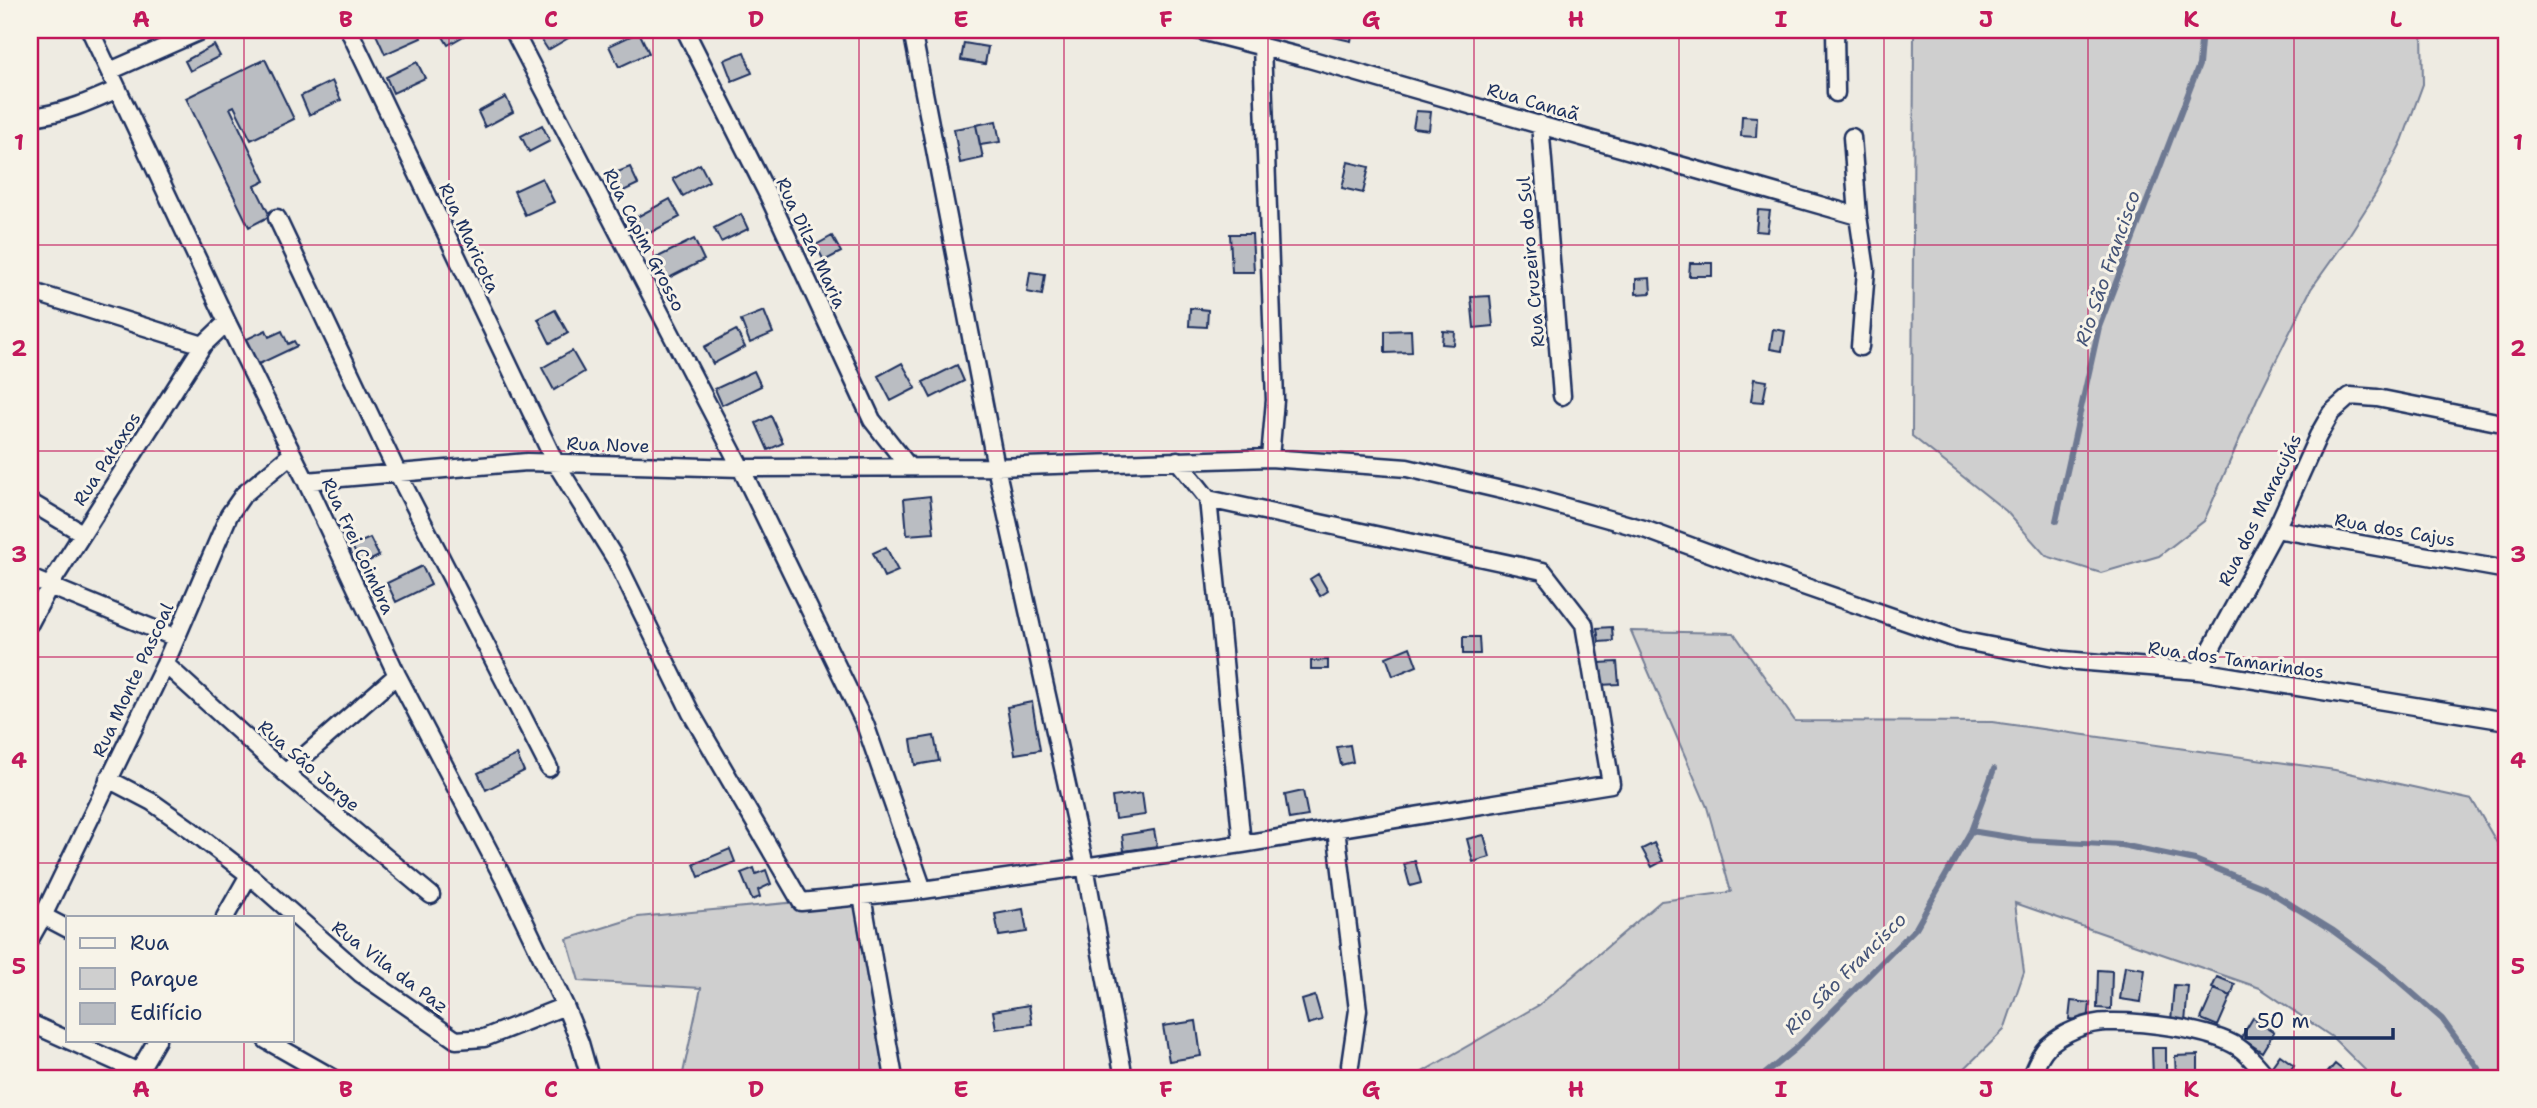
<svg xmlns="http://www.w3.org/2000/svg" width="2537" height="1108" viewBox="0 0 2537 1108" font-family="'Shantell Sans',sans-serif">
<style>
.green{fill:#cfcfcf;stroke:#757f96;stroke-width:2}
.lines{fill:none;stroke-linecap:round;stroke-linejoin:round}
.stream{stroke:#6e7992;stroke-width:6}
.building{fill:#babdc2;stroke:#1b2f5e;stroke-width:2}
.street-casing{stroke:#1b2f5e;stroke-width:21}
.street{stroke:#f7f3e8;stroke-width:16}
.grid{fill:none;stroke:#c2185b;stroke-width:2;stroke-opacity:0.55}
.labels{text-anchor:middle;stroke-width:6;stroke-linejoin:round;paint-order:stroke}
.street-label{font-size:18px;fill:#1b2f5e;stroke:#f7f3e8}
.water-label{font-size:19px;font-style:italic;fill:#455478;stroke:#f7f3e8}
.neatline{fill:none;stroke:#c2185b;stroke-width:2.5}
.grid-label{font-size:23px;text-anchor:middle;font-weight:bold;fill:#c2185b}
</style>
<rect width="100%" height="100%" fill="#eeebe2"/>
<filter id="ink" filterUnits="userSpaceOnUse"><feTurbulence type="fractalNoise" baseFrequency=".0143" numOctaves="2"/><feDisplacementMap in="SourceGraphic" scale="14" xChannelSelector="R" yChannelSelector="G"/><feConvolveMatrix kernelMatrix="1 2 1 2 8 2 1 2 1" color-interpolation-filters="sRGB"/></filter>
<g filter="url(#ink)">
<path class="green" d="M1914,30H2422L2423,84L2402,141L2376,193L2346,240L2311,289L2257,399L2204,521L2159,556L2101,573L2046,556L2006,511L1912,436Z
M1631,631L1734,633L1795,721L1992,722L2335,770L2472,800L2507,860V1078H2373L2332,1037L2260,988L2015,903L2024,972L2004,1030L1955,1078H1412L1539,1005L1661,901L1731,892L1707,807Z
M862,896L894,1078H682L701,988L579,981L567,939L638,917Z"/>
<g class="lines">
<path class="stream" d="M2056,521L2099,327L2199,65L2202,30
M1971,831L2027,840L2122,845L2195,860L2264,888L2332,930L2385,969L2442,1019L2485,1078
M1760,1078L1795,1049L1916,928L1971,831L1994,769"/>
</g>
<path class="building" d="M374,30H418L421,38L385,54Z
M439,30H474L448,45Z
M543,30H582L548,50L537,33Z
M1334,30H1353L1351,41L1333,37Z
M639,32L649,53L619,67L609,46Z
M964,43L988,47L985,64L961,60Z
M214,45L220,56L190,71L185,61Z
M744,52L752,73L732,81L724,60Z
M265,59L294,119L251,140L234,106L230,108L265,181L255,186L270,216L249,227L186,98Z
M417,62L425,78L393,93L386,77Z
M332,81L341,100L309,115L301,96Z
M506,97L513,112L485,127L478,112Z
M1416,111L1431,112L1429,130L1413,128Z
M1742,116L1757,117L1756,137L1741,136Z
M996,121L1000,142L980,145L976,125Z
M542,125L550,141L529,152L521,136Z
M976,125L983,158L960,163L954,129Z
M1348,162L1369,167L1363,193L1342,188Z
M700,164L709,181L683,196L673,179Z
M630,167L638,184L613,196L605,177Z
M542,178L554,202L525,215L514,191Z
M670,199L680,217L644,236L635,218Z
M1758,210L1770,211L1767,232L1756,231Z
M741,214L748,229L721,242L714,228Z
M1230,234H1252L1254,272H1232Z
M832,236L841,252L824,261L816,245Z
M694,239L704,260L661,282L650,261Z
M1690,263H1712V276H1689Z
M1030,272L1045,274L1042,295L1027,292Z
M1650,278L1651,293L1636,294V279Z
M1490,296L1493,326L1474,328L1471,297Z
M1190,308L1208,310L1207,327L1189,326Z
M555,310L568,333L550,343L538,319Z
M764,311L773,333L750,343L741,320Z
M1773,329L1785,331L1782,351L1770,349Z
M266,330L269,337L282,331L288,344L294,341L297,346L257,365L245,340Z
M736,330L745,347L713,364L704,347Z
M1411,330L1412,352L1385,353V331Z
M1443,331L1455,332L1454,345L1442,344Z
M572,351L584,372L554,390L542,368Z
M902,363L916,388L891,401L878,376Z
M957,365L964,381L931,398L923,382Z
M754,371L761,386L722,405L715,389Z
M1754,379L1767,381L1763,402L1751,401Z
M771,416L783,443L768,450L756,423Z
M930,496L934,533L907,535L904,499Z
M370,538L379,556L361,565L352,546Z
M886,547L898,571L884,577L873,553Z
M422,566L431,585L396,602L387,583Z
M1318,574L1328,591L1320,596L1310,579Z
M1612,627L1613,641L1599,642L1597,628Z
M1463,637H1479L1480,654H1463Z
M1410,647L1417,666L1393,676L1386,657Z
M1328,660V669H1311V661Z
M1617,662L1619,684L1600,685L1598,663Z
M1032,702L1040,750L1015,754L1007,707Z
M934,736L939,761L915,765L911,740Z
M1350,745L1353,762L1341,765L1337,747Z
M517,755L524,771L486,790L478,773Z
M1303,791L1308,816L1289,819L1285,795Z
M1142,793L1145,815L1115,819L1112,797Z
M1154,830L1157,846L1124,851L1122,835Z
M1484,835L1490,857L1473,862L1467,839Z
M1654,843L1663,861L1652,867L1642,849Z
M730,849L735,862L699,877L694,864Z
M1415,861L1421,883L1410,886L1404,864Z
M754,868L756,874L766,870L771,884L758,890L760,897L752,900L741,873Z
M1023,909L1027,932L999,936L995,914Z
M2125,966L2145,969L2141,1002L2120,999Z
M2098,970L2112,971L2111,1009L2097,1008Z
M2217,977L2235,984L2231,996L2212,988Z
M2174,985L2188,986L2185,1023L2171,1021Z
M2214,989L2231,996L2218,1026L2201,1019Z
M1315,996L1322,1020L1308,1024L1302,1000Z
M2071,1001L2090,1003L2088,1021L2069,1019Z
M1029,1005L1032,1024L996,1029L993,1011Z
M2253,1018L2274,1032L2262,1052L2241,1038Z
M1196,1021L1201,1056L1169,1061L1163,1026Z
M2152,1048H2166V1078H2153Z
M2198,1055V1078H2176L2175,1056Z
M2280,1055L2294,1065L2285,1078L2270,1069Z
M2335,1064L2351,1077L2350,1078H2323Z"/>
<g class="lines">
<g class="street-casing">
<path id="street" d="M90,30L227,322L306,481L397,675L508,887L565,1006L580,1043L590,1078
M349,30L555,462L616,560L691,713L801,902L923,890L1242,844L1611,784L1584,624L1543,571L1208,499L1177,460
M513,30L741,468L865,724L923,890
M685,30L768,195L872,420L909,467
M912,30L996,467L1085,866L1124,1078
M1197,30L1302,57L1858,216
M1835,30L1836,93
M1262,46L1275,400L1270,458
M110,71L203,30
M30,117C62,114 89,102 118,89
M1540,124L1562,396
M1852,137L1858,216L1866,270L1860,347
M277,218L397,472L549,768
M30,291L203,345
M306,481L527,462L741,468L996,467L1270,458L1407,468L1523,495L1644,529L1731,561L1959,640L2064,660L2199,671L2507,721
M1208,499L1242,844
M30,502L82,533
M2276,529L2507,570
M30,578L176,638
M30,623L50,585L203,345L227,322
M165,664L285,773L431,895
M2199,671L2276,529L2318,436L2331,413L2350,396L2377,398L2507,424
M285,773L397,675
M108,779L152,802L190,829L249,875L361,974L456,1040L484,1038L565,1006
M1336,829L1358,1010L1350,1065
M862,896L894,1078
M30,909L68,929
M225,917L249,875
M30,939L43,916L165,664L229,515L243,495L292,454
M30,1023L139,1072
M266,1040L333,1078
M135,1078L157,1040
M2030,1078C2035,1067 2039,1055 2048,1046C2062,1033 2088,1022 2107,1022C2141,1021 2210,1029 2238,1047C2249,1054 2259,1068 2268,1078"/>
</g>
<use href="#street" class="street"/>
</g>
</g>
<path class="grid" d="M244,30V917M449,30V1078M653,30V1078M859,30V1078M1064,30V1078M1268,30V1078M1474,30V1078M1679,30V1078M1884,30V1078M2088,30V1078M2294,30V1078M30,245H2507M30,451H2507M30,657H2507M30,863H2507M244,1040V1078"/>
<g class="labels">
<g class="street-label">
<text transform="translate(1533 102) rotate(16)" y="6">Rua Canaã</text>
<text transform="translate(469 238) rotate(65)" y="6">Rua Maricota</text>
<text transform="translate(644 240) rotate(63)" y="6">Rua Capim Grosso</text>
<text transform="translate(811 243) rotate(65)" y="6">Rua Dilza Maria</text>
<text transform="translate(1531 262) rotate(-95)" y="6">Rua Cruzeiro do Sul</text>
<text transform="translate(608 445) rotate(2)" y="6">Rua Nove</text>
<text transform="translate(107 459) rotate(-57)" y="6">Rua Pataxos</text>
<text transform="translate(2260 510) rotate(-64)" y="6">Rua dos Maracujás</text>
<text transform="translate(2395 530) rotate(10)" y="6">Rua dos Cajus</text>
<text transform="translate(358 546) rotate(65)" y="6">Rua Frei Coimbra</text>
<text transform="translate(2236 660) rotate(8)" y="6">Rua dos Tamarindos</text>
<text transform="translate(133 680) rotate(-65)" y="6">Rua Monte Pascoal</text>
<text transform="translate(309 766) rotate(41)" y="6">Rua São Jorge</text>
<text transform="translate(390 967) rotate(37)" y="6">Rua Vila da Paz</text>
</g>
<g class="water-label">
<text transform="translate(2107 268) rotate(-71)" y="7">Rio São Francisco</text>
<text transform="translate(1845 973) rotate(-45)" y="7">Rio São Francisco</text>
</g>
</g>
<rect width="2537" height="1108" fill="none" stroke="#f7f3e8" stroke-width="77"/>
<rect x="66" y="916" width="228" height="126" fill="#f7f3e8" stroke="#9fa5b1" stroke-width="2"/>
<rect x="80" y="938" width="35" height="10" fill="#f7f3e8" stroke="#9fa5b1" stroke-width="2"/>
<text x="130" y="950" font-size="21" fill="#1b2f5e">Rua</text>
<rect x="80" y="968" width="35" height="21" fill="#cfcfcf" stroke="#9fa5b1" stroke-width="2"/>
<text x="130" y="986" font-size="21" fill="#1b2f5e">Parque</text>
<rect x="80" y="1003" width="35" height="21" fill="#babdc2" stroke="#9fa5b1" stroke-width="2"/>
<text x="130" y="1020" font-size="21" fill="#1b2f5e">Edifício</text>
<path d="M2246 1028v10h147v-10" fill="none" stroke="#1b2f5e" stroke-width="3.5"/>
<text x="2257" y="1028" font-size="21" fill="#1b2f5e" stroke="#f7f3e8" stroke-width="5" paint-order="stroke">50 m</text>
<rect x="38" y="38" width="2460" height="1032" class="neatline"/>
<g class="grid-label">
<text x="141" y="27">A</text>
<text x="346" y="27">B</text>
<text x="551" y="27">C</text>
<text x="756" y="27">D</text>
<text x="961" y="27">E</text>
<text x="1166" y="27">F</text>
<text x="1371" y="27">G</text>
<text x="1576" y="27">H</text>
<text x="1781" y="27">I</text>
<text x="1986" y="27">J</text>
<text x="2191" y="27">K</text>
<text x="2396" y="27">L</text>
<text x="19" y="150">1</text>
<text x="2518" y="150">1</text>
<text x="19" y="356">2</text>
<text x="2518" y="356">2</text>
<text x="19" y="562">3</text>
<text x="2518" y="562">3</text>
<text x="19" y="768">4</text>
<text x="2518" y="768">4</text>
<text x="19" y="974">5</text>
<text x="2518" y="974">5</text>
<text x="141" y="1097">A</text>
<text x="346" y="1097">B</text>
<text x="551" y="1097">C</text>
<text x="756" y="1097">D</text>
<text x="961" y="1097">E</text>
<text x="1166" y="1097">F</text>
<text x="1371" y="1097">G</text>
<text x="1576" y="1097">H</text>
<text x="1781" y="1097">I</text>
<text x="1986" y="1097">J</text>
<text x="2191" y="1097">K</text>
<text x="2396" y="1097">L</text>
</g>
</svg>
